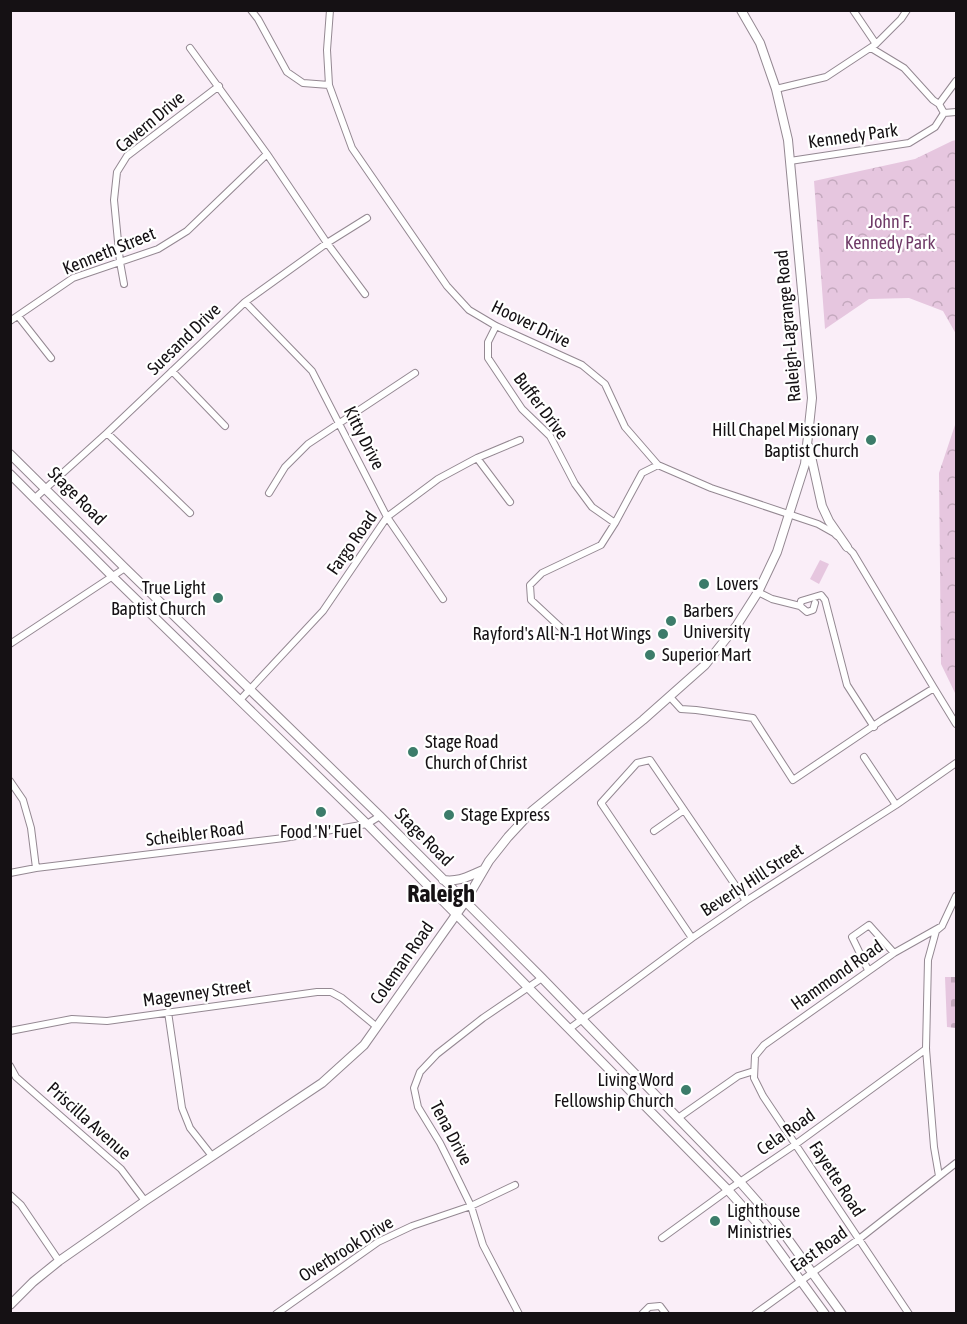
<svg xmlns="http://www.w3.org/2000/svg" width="967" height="1324" viewBox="0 0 967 1324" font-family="'Asap Condensed',sans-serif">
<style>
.cemetery{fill:url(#cemetery-stones)}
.park{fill:url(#park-crowns)}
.garden{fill:#e6c6df}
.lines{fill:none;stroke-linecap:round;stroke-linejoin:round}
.minor-casing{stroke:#948892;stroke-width:8}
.secondary-casing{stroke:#948892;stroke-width:10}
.minor{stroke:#fff;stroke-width:6}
.secondary{stroke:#fff;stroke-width:8}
.poi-dot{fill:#3c7c6a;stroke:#fff;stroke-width:2}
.labels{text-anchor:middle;stroke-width:4.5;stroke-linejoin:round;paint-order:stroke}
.street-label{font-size:18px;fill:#151114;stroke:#fff}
.park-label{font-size:18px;fill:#703b68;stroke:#fff}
.poi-label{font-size:18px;fill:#151114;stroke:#fff;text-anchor:start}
.district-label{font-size:24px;font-weight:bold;fill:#151114;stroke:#fff}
</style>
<defs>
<pattern id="cemetery-stones" width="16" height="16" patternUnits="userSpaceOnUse" patternTransform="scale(1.5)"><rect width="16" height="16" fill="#e6c6df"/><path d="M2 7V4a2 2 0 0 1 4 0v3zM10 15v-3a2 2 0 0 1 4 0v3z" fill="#c4a9be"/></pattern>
<pattern id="park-crowns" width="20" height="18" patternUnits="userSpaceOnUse" patternTransform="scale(1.5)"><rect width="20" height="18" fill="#e6c6df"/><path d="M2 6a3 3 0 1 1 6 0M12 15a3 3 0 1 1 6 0" fill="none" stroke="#c4a9be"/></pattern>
</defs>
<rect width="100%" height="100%" fill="#faeef8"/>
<path class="cemetery" d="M945,977H956V1028L947,1027Z"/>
<path class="park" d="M956,140V334L943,311L909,298L869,299L825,329L814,181L915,159L952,141Z
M956,422V695L941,664L939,473Z"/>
<path class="garden" d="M820,560L829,564L819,584L810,579Z"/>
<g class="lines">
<g class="minor-casing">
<path id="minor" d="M251,10L258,19L287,72L303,83L329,85
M330,10L327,50L329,85L352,148L447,286L469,310L496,326L582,365L605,384L625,427L658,465L711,488L818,524L834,533L837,536
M853,10L876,44
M190,48L267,154L327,243L365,294
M871,48L904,68L933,100L939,104L944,113
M776,89L826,77L876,44L901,19L907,10
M939,104L956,81
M944,113L956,112
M790,161L909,143L935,127L944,113
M124,284L120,262L114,200L117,172L127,156L219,86
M245,302L312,371L387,517L443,599
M18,316L51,358
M10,321L73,278L158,249L187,231L267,154
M496,326L488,342V358L522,409L550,436L575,484L592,507L615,523
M172,371L225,426
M107,433L190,513
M477,458L510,502
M269,493L285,467L308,444L415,373
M35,498L107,433L245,302L327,243L367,218
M846,546L853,553L934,688L956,724
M758,592L772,599L800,606L807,612L813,610L815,603
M800,606L801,601L821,595L825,600L847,685L874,727
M560,627L531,600L530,585L542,573L601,545L615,523L642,473L658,465
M10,644L125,568
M670,697L681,709L696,710L753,718L793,780L882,720L934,688
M240,700L323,611L387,517L438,479L477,458L520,440
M864,757L896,805
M10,781L23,800L31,828L36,868
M654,831L684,810
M10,873L36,868L284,838L367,824L380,816
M692,938L601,803L637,763L650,760L746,901
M868,970L852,937L869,925L894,953
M168,1012L182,1108L190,1128L212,1156
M569,1029L692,938L746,901L896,805L956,763
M10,1031L72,1019L107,1021L317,992H331L342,998L377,1027
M10,1066L16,1077L121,1169L145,1201
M678,1118L738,1076L754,1071
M939,1176L934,1147L926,1049L928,960L936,931L942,926L956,896
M10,1195L21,1205L59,1261
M662,1238L728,1190L796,1144L926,1049
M276,1314L378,1242L412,1226L471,1206L515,1185
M519,1314L483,1245L471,1206L451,1165L440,1143L418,1107L414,1088L420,1072L437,1054L483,1018L542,978
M642,1314L649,1307L660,1306L666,1314
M755,1314L859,1239L956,1163
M909,1314L763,1096L754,1078L755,1056L764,1045L894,953L942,926"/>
</g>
<g class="secondary-casing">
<path id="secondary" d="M809,447L822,506L829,521L847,547
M10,454L125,568L380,816L542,978L740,1182L777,1224L842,1314
M10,474L112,576L367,824L727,1189L766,1233L825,1314
M443,880C461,882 468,876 483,870
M10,1305L33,1282L59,1261L145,1201L322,1083L364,1045L465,902L489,861L508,837L533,810L643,720L705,665L737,625L758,592L777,552L805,464L812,398L788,140L776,89L760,43L741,10"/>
</g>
<use href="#minor" class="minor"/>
<use href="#secondary" class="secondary"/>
</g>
<g class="poi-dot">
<circle cx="871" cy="440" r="6"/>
<circle cx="704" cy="584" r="6"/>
<circle cx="218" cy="598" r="6"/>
<circle cx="671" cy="621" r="6"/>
<circle cx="663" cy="634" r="6"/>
<circle cx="650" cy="655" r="6"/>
<circle cx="413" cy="752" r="6"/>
<circle cx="321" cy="812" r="6"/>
<circle cx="449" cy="815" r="6"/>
<circle cx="686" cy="1090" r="6"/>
<circle cx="715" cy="1221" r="6"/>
</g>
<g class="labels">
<g class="street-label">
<text transform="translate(150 122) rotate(-40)" y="6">Cavern Drive</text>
<text transform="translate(853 136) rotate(-8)" y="6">Kennedy Park</text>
<text transform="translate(109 251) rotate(-22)" y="6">Kenneth Street</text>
<text transform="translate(531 324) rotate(26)" y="6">Hoover Drive</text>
<text transform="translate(788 326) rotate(-95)" y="6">Raleigh-Lagrange Road</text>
<text transform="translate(184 339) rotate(-44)" y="6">Suesand Drive</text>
<text transform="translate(541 406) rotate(53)" y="6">Buffer Drive</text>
<text transform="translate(364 438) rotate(63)" y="6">Kitty Drive</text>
<text transform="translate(77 496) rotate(45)" y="6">Stage Road</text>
<text transform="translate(352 543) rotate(-55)" y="6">Fargo Road</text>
<text transform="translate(195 834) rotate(-7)" y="6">Scheibler Road</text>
<text transform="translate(424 837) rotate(45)" y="6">Stage Road</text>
<text transform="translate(752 880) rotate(-33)" y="6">Beverly Hill Street</text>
<text transform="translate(402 963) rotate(-55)" y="6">Coleman Road</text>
<text transform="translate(837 975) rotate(-35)" y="6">Hammond Road</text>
<text transform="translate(197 993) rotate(-8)" y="6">Magevney Street</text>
<text transform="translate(89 1121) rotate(42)" y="6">Priscilla Avenue</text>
<text transform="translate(786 1132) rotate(-35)" y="6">Cela Road</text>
<text transform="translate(451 1133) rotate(62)" y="6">Tena Drive</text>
<text transform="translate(837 1179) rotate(57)" y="6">Fayette Road</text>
<text transform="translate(346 1249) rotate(-32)" y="6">Overbrook Drive</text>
<text transform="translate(819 1249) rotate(-35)" y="6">East Road</text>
</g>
<g class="park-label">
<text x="890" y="228">John F.<tspan x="890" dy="21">Kennedy Park</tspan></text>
</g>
<g class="poi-label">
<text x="859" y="436" text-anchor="end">Hill Chapel Missionary<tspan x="859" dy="21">Baptist Church</tspan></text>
<text x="716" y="590">Lovers</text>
<text x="206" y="594" text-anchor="end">True Light<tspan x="206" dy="21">Baptist Church</tspan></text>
<text x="683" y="617">Barbers<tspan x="683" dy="21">University</tspan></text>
<text x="651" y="640" text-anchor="end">Rayford's All-N-1 Hot Wings</text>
<text x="662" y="661">Superior Mart</text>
<text x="425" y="748">Stage Road<tspan x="425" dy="21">Church of Christ</tspan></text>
<text x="461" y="821">Stage Express</text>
<text x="321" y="838" text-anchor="middle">Food 'N' Fuel</text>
<text x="674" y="1086" text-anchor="end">Living Word<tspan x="674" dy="21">Fellowship Church</tspan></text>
<text x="727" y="1217">Lighthouse<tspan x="727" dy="21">Ministries</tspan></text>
</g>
<g class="district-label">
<text x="441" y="902">Raleigh</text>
</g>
</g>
<rect width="967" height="1324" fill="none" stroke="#151114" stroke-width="24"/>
</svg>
